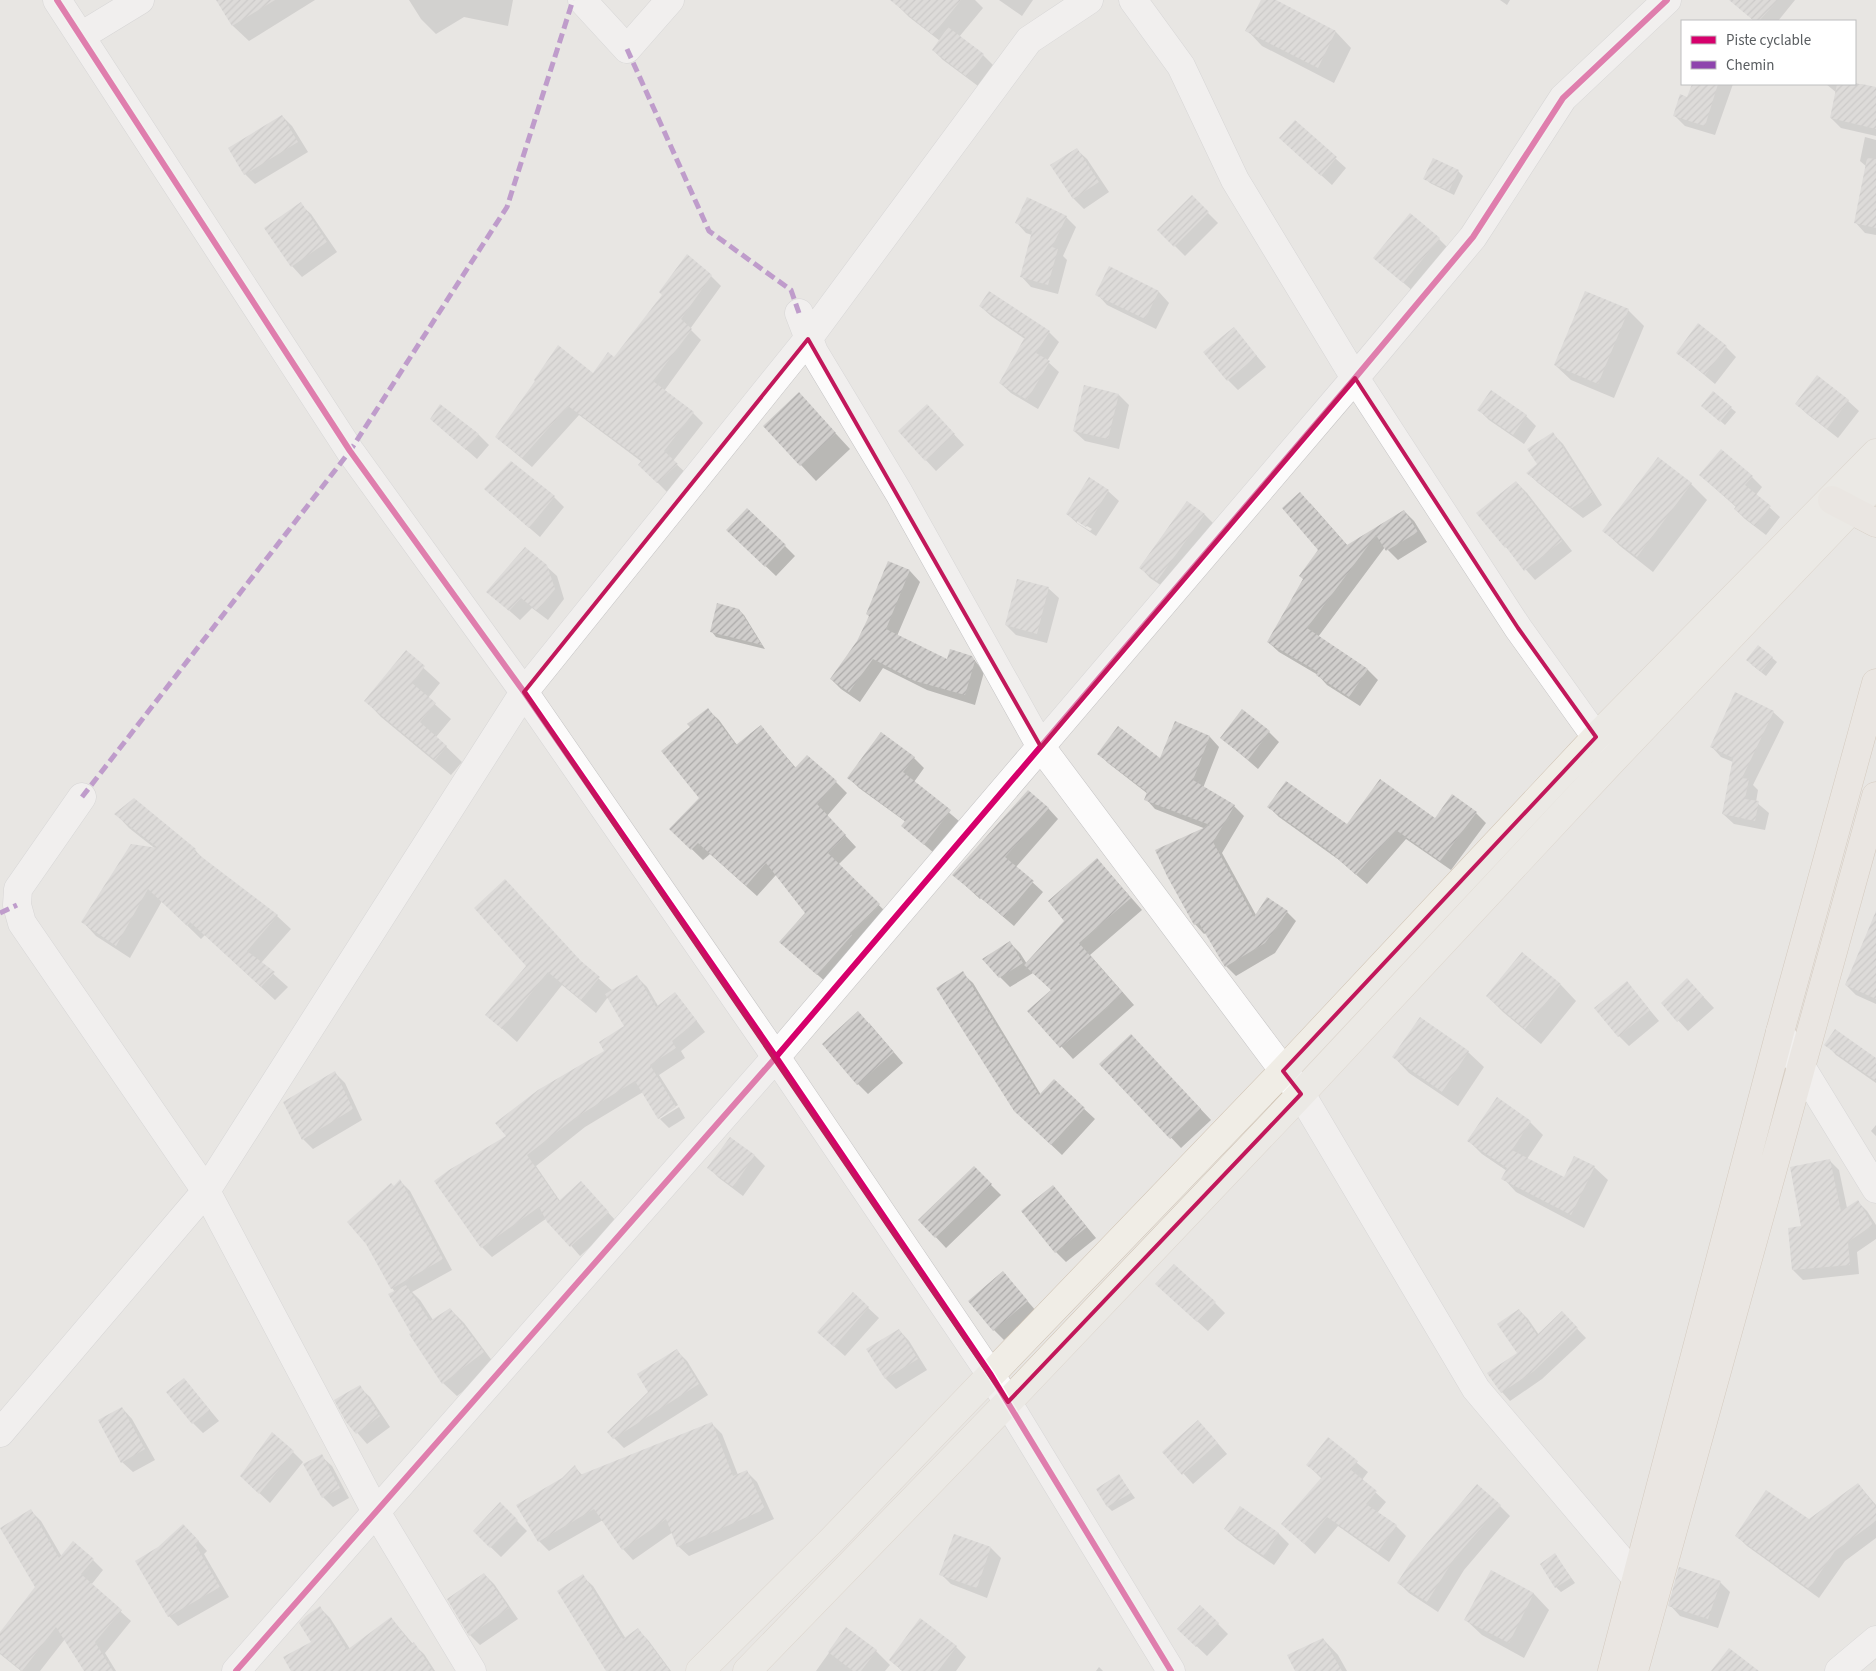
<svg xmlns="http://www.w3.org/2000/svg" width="1876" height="1671" viewBox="0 0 1876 1671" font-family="'Source Sans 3',sans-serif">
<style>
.shadow{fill:#0003;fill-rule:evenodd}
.building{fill:url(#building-hatch)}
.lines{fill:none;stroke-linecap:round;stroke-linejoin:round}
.minor-casing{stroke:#c4c3c4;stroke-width:29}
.major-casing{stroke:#cfc2b2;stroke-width:29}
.highway-casing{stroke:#bea992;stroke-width:29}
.minor{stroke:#fcfbfb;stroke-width:28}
.major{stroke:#f0ede6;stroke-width:28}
.highway{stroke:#ede7df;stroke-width:28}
.quiet{stroke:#8e44ad;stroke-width:5;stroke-dasharray:10 5;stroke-linecap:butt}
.cycleway-casing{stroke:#fff;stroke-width:9}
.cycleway{stroke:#d6006c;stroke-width:6}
.marked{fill:none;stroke:#c2185b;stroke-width:4;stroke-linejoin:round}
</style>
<defs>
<pattern id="building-hatch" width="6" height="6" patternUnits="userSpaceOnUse" patternTransform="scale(1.25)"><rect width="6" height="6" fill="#d0cecc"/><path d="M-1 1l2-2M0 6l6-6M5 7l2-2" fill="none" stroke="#acaaa9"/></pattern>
</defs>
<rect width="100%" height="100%" fill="#e8e6e3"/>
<path class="shadow" d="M218,0H315L249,41L233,26Z
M409,0H513L508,26L464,17L436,34L421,19Z
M894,0H975L983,8L959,37L983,55L993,65L978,86L943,60L933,50L940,41L909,17L893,1Z
M999,0H1033L1022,16Z
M1262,0H1273L1336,32L1351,48L1334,83L1262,46L1247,30Z
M1500,0H1510L1507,5Z
M1733,0H1795L1778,21H1754Z
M1855,83L1876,88V136L1841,128L1831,118L1837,93L1826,84Z
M1693,84H1733L1715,135L1685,126L1674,115L1688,98Z
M282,116L292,126L308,152L255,184L245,174Z
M1295,122L1346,168L1332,185L1291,148Z
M1865,137L1876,140V235L1865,233L1855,222L1867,167L1860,161Z
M1076,149L1087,159L1109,192L1084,209L1074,199L1052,165Z
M1458,171L1463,176L1454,195L1430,183L1425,178Z
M1192,197L1218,223L1185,256L1159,230Z
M300,204L311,214L337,252L302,277L292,266Z
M1066,217L1076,227L1063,256L1067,260L1058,294L1031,287L1021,276L1032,235L1026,233L1016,222Z
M1439,239L1449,249L1414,292L1375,258Z
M1109,268L1159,292L1169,303L1156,329L1107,305L1097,294Z
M711,276L721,286L690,329L701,340L664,391L693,413L703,423L673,461L687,474L668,493L640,465L642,462L579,415L532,467L496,437L594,375L614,359L664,295Z
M1586,292L1628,310L1644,326L1614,398L1571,380L1555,365Z
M980,306L1049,332L1059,342L1047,361L1059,372L1038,409L1011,393L1000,383L1025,339L991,316Z
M1234,329L1266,367L1238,390L1228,380Z
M1726,347L1736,357L1715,384L1677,352Z
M1818,377L1848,401L1859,411L1838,438L1807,414L1797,404Z
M1119,395L1129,405L1119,449L1085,441L1074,431Z
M440,406L479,435L489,445L477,459L431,419Z
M1731,408L1736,412L1725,425L1708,410Z
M814,410L850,449L816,481L801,465Z
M1479,410L1526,416L1536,426L1524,444L1489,420Z
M937,416L964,445L936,471L899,431Z
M1553,434L1563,444L1602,505L1583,518L1538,483L1528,473L1539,464Z
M1658,459L1691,484L1707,500L1653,572L1620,546L1604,531Z
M1700,475L1752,477L1762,487L1756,495L1780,517L1766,535L1745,519L1735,509L1736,507Z
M1090,479L1108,491L1119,501L1096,536L1078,524L1067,514ZM1077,520L1092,529L1090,531L1077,523Z
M1516,482L1527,493L1572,551L1535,580L1506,547Z
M554,497L564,507L540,537L496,499Z
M1187,503L1205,515L1215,525L1168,590L1150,578L1140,567Z
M1310,503L1348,546L1404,511L1414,521L1427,542L1398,560L1385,547L1318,637L1368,670L1378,680L1360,706L1327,685L1318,675L1279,652L1268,642L1320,550Z
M738,540L785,546L795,556L776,576Z
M889,563L910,571L920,582L897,636L948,661L972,657L984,672L975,705L927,690L883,668L860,702L841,689L831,679L858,641L870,617Z
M546,566L557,576L564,599L548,620L532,608L520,620L488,592Z
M1048,588L1059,598L1047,643L1016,635L1006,625Z
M739,610L744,615L765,649L716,637L712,632Z
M1758,646L1777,662L1766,676L1752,665Z
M406,652L440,683L428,698L451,719L436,737L462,762L451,775L381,717L366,701Z
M708,710L719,720L737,745L760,726L796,768L836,782L847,793L827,816L856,847L838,865L890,916L829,985L781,942L806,913L776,875L757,896L710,854L703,860L671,829L701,798L691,727Z
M1773,712L1784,722L1753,785L1758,790L1756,802L1769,813L1765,830L1734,824L1723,814L1733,762L1721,757L1711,746Z
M1175,723L1210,737L1219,747L1203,788L1234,806L1244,816L1222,853L1256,915L1287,912L1296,921L1275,953L1236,976L1226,966L1206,933L1204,934L1195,924L1206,829L1155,809L1146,799L1148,794L1108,763L1098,753L1160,760Z
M1269,732L1279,742L1258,769L1222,738Z
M914,758L924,768L914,782L960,822L935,854L903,826L906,822L859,788L849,778Z
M134,800L195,850L208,864L277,916L291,929L261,963L288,987L275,1000L205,935L201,939L162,901L130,958L96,936L83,922L157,850L129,828L116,814Z
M1269,807L1348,826L1436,820L1476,813L1486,823L1451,870L1406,839L1367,884L1339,860L1279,817Z
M1048,808L1058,819L1016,867L1043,892L1014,926L981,898L980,899L954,875Z
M1097,859L1142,910L1090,955L1134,1005L1073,1059L1029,1011L1053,991L1033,973L1010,987L1000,977L1010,943L1020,953L1027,964L1066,921Z
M1876,944V1004L1856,995L1846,985Z
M1523,954L1561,985L1576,1001L1541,1044L1503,1012L1487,996Z
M528,965L584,966L613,991L637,977L647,987L658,1006L674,994L684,1004L705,1032L681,1051L685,1058L659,1075L678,1105L660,1116V1119L643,1092L585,1127L536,1166L560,1201L590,1193L617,1222L580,1256L547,1218L492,1257L482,1247L435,1181L508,1136L606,1051L626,1026L608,997L596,1013L562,985L517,1042L487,1015Z
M962,973L973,983L1041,1095L1054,1081L1095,1119L1062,1155L1026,1121Z
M1627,983L1659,1021L1629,1046L1619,1036Z
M1697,990L1714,1008L1688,1031L1662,1003Z
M869,1023L903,1063L868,1094L858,1084Z
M1826,1044L1876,1059V1083L1836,1055Z
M1141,1046L1211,1120L1181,1148L1101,1064Z
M1468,1052L1484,1067L1458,1106L1409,1073L1394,1057Z
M335,1073L345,1083L362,1120L313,1149L303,1139Z
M1497,1099L1530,1122L1543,1135L1527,1159L1565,1179L1594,1167L1608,1180L1584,1228L1516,1192L1503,1178L1507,1171L1482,1154L1468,1140Z
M679,1107L685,1118L669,1128L660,1119Z
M1876,1125V1136L1871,1131Z
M730,1138L755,1156L765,1166L743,1196L719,1178L709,1168Z
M1829,1160L1839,1170L1847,1208L1858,1202L1867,1211L1876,1225V1239L1857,1252L1859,1274L1803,1280L1793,1270L1803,1227Z
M984,1178L1001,1195L946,1248L920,1220Z
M400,1181L410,1191L452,1270L412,1292L420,1300L433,1320L450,1309L464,1323L496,1366L457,1396L443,1383L412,1333L395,1292L392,1288Z
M1053,1186L1096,1238L1066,1262L1056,1252Z
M1003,1273L1037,1312L1004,1340L994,1330Z
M853,1294L879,1318L845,1356L829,1342Z
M1167,1294L1215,1303L1225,1313L1208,1331Z
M1519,1310L1528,1319L1539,1335L1562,1313L1586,1338L1542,1379L1510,1401L1502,1392L1518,1353Z
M899,1330L909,1341L927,1370L896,1389L886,1379Z
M677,1351L687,1361L708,1395L624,1448L614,1438L650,1392Z
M184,1379L219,1421L203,1433L193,1423Z
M359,1387L370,1397L390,1427L367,1444L347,1421Z
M122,1408L132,1419L155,1460L133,1472L122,1462Z
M712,1424L722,1434L738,1475L747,1472L757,1482L774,1519L689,1556L678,1546L673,1532L633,1560L623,1549L603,1520L549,1551L539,1541L563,1479L575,1467L582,1475Z
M1208,1432L1227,1454L1193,1484L1164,1452Z
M1328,1439L1368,1472L1362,1480L1386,1502L1377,1513L1396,1526L1406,1536L1389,1562L1338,1526L1315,1554L1283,1524L1322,1479L1308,1465Z
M293,1452L303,1462L270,1503L252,1486Z
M321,1456L332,1466L349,1498L333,1507L323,1497Z
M1119,1476L1135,1498L1112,1511L1108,1507Z
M1858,1484L1876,1505V1538L1845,1561L1819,1598L1747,1546L1737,1536L1809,1521Z
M500,1504L527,1531L501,1557L474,1531Z
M1500,1506L1510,1516L1464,1570L1438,1612L1409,1593L1399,1583Z
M1240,1507L1279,1534L1289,1544L1274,1565L1236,1539L1225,1529Z
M31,1511L41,1521L62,1557L93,1560L103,1570L91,1585L131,1621L105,1653L116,1671H85L65,1639L40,1671H21L0,1654V1634L36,1587Z
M193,1535L207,1551L204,1554L229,1597L178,1626L169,1616Z
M955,1535L991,1548L1001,1558L987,1598L951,1584L941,1574Z
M1555,1555L1575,1583L1561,1592L1556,1587Z
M1491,1572L1534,1594L1549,1610L1524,1658L1482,1635L1466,1620Z
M484,1574L494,1584L518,1619L480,1645L470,1635L448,1599Z
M582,1576L593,1586L626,1639L638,1630L648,1640L671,1671H608Z
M1720,1582L1730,1592L1718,1628L1680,1616L1670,1605Z
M320,1608L330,1618L350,1649L391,1618L413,1644L424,1654L435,1671H292L312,1642Z
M1218,1624L1228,1634L1207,1656L1189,1639Z
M846,1629L876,1651L890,1665L885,1671H816Z
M1323,1639L1338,1655L1347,1671H1297Z
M956,1647L966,1657L956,1671H902L890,1660Z
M1099,1667L1103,1671H1096Z"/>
<path class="building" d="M216,0H275L232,26Z
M890,0H961L933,35Z
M1261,0H1276L1336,31L1318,68L1245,31Z
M1729,0H1778L1759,21H1754Z
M948,27L984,54L967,77L932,50Z
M1692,84H1718L1705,126L1673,116L1680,94L1687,97Z
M1837,84H1862L1876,87V129L1830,118Z
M282,115L298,142L244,175L228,148Z
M1295,120L1337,157L1321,176L1279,138Z
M1077,148L1099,182L1073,199L1050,165Z
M1433,158L1459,170L1449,191L1423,179Z
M1867,158L1876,159V228L1854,223Z
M1192,195L1209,212L1174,247L1157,230Z
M1027,197L1067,216L1052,247L1058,249L1048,285L1020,277L1032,231L1015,223Z
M301,202L327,242L291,267L264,228Z
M1410,213L1440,238L1403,283L1373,258Z
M687,254L712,275L681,319L692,329L653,381L694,412L664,451L678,464L657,483L638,465L642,460L568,406L522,458L495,437L535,381L534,380L558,345L593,373L608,352L614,357L662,295L659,292Z
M1109,266L1159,291L1145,319L1095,295Z
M989,291L1050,331L1036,353L1050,361L1027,400L999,383L1025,337L979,306Z
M1585,291L1629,309L1598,384L1554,365Z
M1698,323L1727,346L1705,375L1676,353Z
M1234,327L1257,356L1227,381L1203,352Z
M1817,375L1849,400L1827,429L1795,404Z
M1084,385L1119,394L1108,439L1073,431Z
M1491,390L1527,415L1513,435L1477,410Z
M1713,391L1732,407L1720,422L1701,406Z
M799,392L836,433L800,466L763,426Z
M440,404L479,434L466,450L430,419Z
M927,404L955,434L925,461L898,431Z
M1553,432L1593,494L1572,508L1526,473L1537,464L1527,449Z
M1721,449L1753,476L1745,485L1771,506L1755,526L1734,509L1736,506L1699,475Z
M1658,457L1692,483L1637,557L1602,531Z
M511,461L555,496L529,528L484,489Z
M1089,477L1109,490L1086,527L1066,514Z
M1516,481L1562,541L1524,571L1506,547L1505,548L1476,513Z
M1300,492L1347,545L1404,510L1418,532L1386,551L1376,535L1307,628L1368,669L1349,697L1316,675L1318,672L1267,642L1303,579L1299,576L1318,550L1282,508Z
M1187,501L1205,514L1157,581L1139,568Z
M747,508L786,545L765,567L726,530Z
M525,547L547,565L555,589L537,611L521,598L509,611L486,592Z
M888,561L910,570L886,629L947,659L950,649L972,656L975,661L965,695L915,681L873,659L849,692L830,679L857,641L869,616L866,614Z
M1017,579L1049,587L1037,634L1005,625Z
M717,603L739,609L762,645L710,632Z
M1758,645L1773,657L1761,672L1746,660Z
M406,650L425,666L412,683L436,703L420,722L447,746L435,760L364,701Z
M1735,692L1774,711L1742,778L1749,779L1745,799L1759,801L1755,821L1722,814L1733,758L1710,747Z
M708,708L736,745L761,725L795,768L807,755L837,781L817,804L846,835L828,853L880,904L850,933L852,935L817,975L779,942L805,913L766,863L746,886L698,843L691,850L669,829L699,798L661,751L690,727L687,724Z
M1242,709L1270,731L1248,760L1220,738Z
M1175,721L1210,736L1193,780L1235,805L1213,842L1254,917L1267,897L1288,911L1265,943L1225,967L1199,923L1194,925L1167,876L1155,850L1210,825L1144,800L1147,792L1097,754L1118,726L1160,758Z
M881,732L915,757L903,772L951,810L924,845L901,826L905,821L847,778Z
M1380,779L1435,818L1452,794L1477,812L1440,861L1396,830L1356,875L1328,850L1267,807L1286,781L1347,824Z
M1028,790L1049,808L1005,857L1034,881L1004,917L952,875Z
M134,798L196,849L194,851L278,915L247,951L275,972L261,987L190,922L187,926L148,889L116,946L81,922L131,844L158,848L114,814Z
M1097,858L1131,898L1079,943L1123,993L1060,1048L1027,1011L1051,990L1024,965L1064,921L1048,901Z
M505,879L581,961L600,977L581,1000L548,972L502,1029L485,1015L526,966L474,908Z
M1876,911V999L1845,985Z
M1010,941L1023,963L999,978L982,959Z
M1522,952L1561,984L1525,1029L1486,996Z
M963,971L1039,1095L1054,1079L1085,1108L1051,1145L1014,1111L936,988Z
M637,975L656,1007L675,992L697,1021L672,1041L676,1048L650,1065L676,1107L658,1119L635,1081L575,1118L527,1155L559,1201L581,1181L609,1212L570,1247L547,1222L539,1207L481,1248L434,1181L449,1170L506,1136L495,1123L538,1090L604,1051L599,1042L624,1026L605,994Z
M1687,978L1704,997L1677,1022L1661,1003Z
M1627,981L1650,1010L1618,1037L1594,1008Z
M858,1011L894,1052L857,1085L822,1044Z
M1420,1017L1469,1051L1442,1092L1392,1057Z
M1835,1029L1876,1058V1081L1824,1045Z
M1131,1034L1201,1109L1170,1139L1099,1064Z
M335,1071L353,1109L302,1140L283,1102Z
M1497,1097L1531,1121L1512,1150L1564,1177L1574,1156L1595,1166L1571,1215L1501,1179L1507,1168L1467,1141Z
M730,1137L755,1155L733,1187L707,1168Z
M1830,1159L1841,1211L1858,1200L1873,1225L1848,1242L1850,1265L1792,1270L1788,1228L1801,1226L1790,1167Z
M974,1166L992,1184L935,1238L918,1220Z
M400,1179L443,1259L391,1289L366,1244L347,1222L391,1183L394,1186Z
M1053,1185L1087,1227L1055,1253L1021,1211Z
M1174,1264L1216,1302L1197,1322L1155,1284Z
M1003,1271L1028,1301L993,1331L968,1301Z
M406,1285L430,1321L450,1308L484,1352L442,1384L409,1334L411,1333L388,1294Z
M853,1292L869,1307L834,1347L817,1332Z
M1519,1309L1537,1335L1562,1311L1578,1328L1534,1371L1501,1393L1487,1373L1517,1353L1497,1324Z
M899,1329L918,1359L885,1379L866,1349Z
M677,1349L699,1384L613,1439L607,1432L648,1392L637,1374Z
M184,1378L210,1410L192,1424L166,1392Z
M360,1385L380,1416L356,1434L346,1422L334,1400Z
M122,1407L145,1449L121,1463L98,1420Z
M1198,1420L1218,1443L1182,1475L1162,1452Z
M712,1422L733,1476L747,1470L765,1509L709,1534L677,1547L666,1519L622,1550L594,1509L538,1542L516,1505L562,1478L575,1465L580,1475Z
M272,1432L294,1451L259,1494L240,1476Z
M1328,1437L1358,1461L1351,1470L1377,1491L1366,1504L1397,1525L1378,1552L1327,1517L1304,1544L1281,1524L1322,1477L1306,1465Z
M322,1454L340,1488L322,1498L303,1464Z
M1119,1474L1131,1493L1107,1507L1096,1489Z
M1858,1483L1876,1507V1521L1835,1551L1809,1589L1735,1536L1766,1490L1809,1519Z
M1477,1484L1501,1505L1454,1559L1427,1602L1397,1583L1410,1563Z
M500,1502L518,1520L490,1548L473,1531Z
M1240,1506L1279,1533L1264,1556L1224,1529Z
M31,1509L59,1558L73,1541L94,1559L81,1574L122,1610L95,1642L113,1671H84L56,1627L22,1671L0,1653V1632L35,1587L0,1528Z
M183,1524L199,1541L195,1544L220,1587L168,1617L135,1561L158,1547Z
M954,1534L991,1547L977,1588L939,1575Z
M1555,1553L1571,1578L1555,1588L1540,1564Z
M1679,1567L1721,1581L1708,1619L1668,1606Z
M1491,1570L1534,1593L1509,1643L1464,1620Z
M484,1573L509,1608L469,1636L447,1599Z
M583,1574L623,1639L638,1628L670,1671H606L557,1591Z
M1200,1605L1219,1623L1196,1647L1177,1629Z
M320,1606L347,1650L391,1617L411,1644L414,1642L433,1671H291L283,1657L311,1642L299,1623L306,1616Z
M920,1618L957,1646L938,1671H903L889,1660Z
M846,1627L877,1650L861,1671H853L828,1652Z
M1323,1638L1342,1671H1295L1287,1655Z
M1729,1648L1759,1671H1711Z"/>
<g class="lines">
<g class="minor-casing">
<path id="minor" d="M57,0L350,451L524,692L776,1057L991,1375L1171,1671
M582,0L627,49L670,0
M1133,0L1181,66L1235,180L1355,378L1518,628L1596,737L1608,758
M81,36L140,0
M799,313L814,352L899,493L1041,747L1301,1094L1476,1389L1637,1579
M82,797L18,889L17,905L22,923L206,1191L376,1512L472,1671
M1780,1032L1876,1189
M0,1433L206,1191L524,692L808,339L1029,40L1089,0
M236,1671L776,1057L1355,378L1473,237L1563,98L1667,0
M1839,1671L1876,1640"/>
</g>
<g class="major-casing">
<path id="major" d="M700,1671L830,1542L1283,1071L1596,737L1876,453
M747,1671L1008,1402L1301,1094L1610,763L1876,484"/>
</g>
<g class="highway-casing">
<path id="highway" d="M1832,500L1876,523
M1612,1671L1780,1032L1876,683
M1634,1671L1876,796"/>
</g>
<use href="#minor" class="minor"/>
<use href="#major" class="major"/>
<use href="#highway" class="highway"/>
<path class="quiet" d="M627,49L709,231L791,290L799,313
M82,797L350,451L507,207L573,0
M0,913L17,905"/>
<g class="cycleway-casing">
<path id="cycleway" d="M57,0L350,451L524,692L776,1057L991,1375L1171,1671
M236,1671L776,1057L1355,378L1473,237L1563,98L1667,0"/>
</g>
<use href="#cycleway" class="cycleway"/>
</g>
<path d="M0 0H1876V1671H0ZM808,339L1041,747L1355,378L1518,628L1596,737L1283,1071L1301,1094L1008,1402L524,692Z" fill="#e8e6e3" fill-opacity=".55" fill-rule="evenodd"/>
<path class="marked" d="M808,339L1041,747L1355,378L1518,628L1596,737L1283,1071L1301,1094L1008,1402L524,692Z"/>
<rect x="1681" y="20" width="175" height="65" fill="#ffffff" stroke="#bdbebf"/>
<rect x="1691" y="36" width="25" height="8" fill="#d6006c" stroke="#bdbebf"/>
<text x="1726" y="45" font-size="15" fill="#595d60">Piste cyclable</text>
<rect x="1691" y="61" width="25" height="8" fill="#8e44ad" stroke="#bdbebf"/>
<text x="1726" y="70" font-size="15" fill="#595d60">Chemin</text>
</svg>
